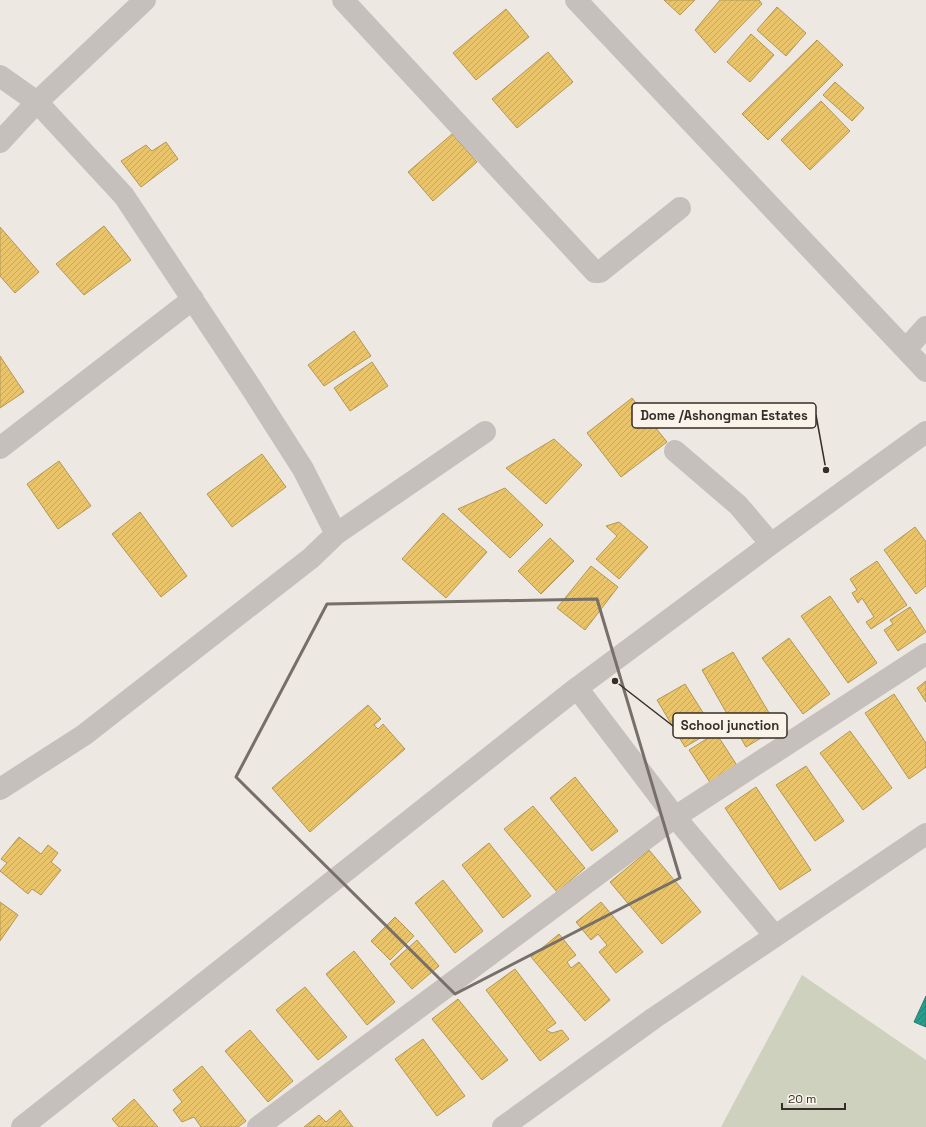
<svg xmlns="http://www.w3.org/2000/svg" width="926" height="1127" viewBox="0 0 926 1127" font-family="'Space Grotesk',sans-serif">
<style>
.garden{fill:#cdd1bd}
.homes{fill:url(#homes-hatch);stroke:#b39756}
.schools{fill:url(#schools-hatch);stroke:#2e7c70}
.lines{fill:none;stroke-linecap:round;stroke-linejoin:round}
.minor{stroke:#c5c0bb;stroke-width:22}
.marked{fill:none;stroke:#766f6a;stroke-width:3;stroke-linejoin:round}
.leader{fill:none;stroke:#362e29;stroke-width:1.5}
.callout-dot{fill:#362e29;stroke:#f9f3ea;stroke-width:1.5}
.callout{fill:#f9f3ea;stroke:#362e29;stroke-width:1.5}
.callout-label{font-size:13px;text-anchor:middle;font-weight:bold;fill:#362e29}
</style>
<defs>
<pattern id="homes-hatch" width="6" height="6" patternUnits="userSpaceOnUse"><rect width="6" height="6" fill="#e9c46a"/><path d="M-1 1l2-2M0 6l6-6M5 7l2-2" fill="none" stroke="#c8a95c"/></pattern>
<pattern id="schools-hatch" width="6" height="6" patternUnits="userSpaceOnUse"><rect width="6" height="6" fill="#2a9d8f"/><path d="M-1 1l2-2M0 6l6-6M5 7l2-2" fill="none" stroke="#258075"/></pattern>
</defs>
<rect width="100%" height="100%" fill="#ede8e2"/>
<path class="garden" d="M802,975L926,1060V1127H721Z"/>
<path class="homes" d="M664,0H695L680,15Z
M720,0H759L762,4L715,53L695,30Z
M777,7L806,33L786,56L757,30Z
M506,9L529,37L476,80L453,53Z
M751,34L774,55L750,82L727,62Z
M817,40L843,65L768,140L742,114Z
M548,52L573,82L517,128L492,99Z
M835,82L864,108L852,121L823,95Z
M821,101L850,131L810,170L781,140Z
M452,134L477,162L433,201L408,172Z
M166,142L178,159L141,187L121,161L146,145L152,151Z
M104,226L131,260L84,295L56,264Z
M0,227L39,272L15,293L0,276Z
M354,331L371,356L324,386L308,365Z
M0,356L24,392L0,408Z
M372,362L388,386L350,411L334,388Z
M632,398L667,442L621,477L587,433Z
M554,439L582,465L546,504L506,468Z
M262,454L286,487L232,527L207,494Z
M59,461L91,506L58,529L27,484Z
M505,488L543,525L510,558L458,509Z
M140,512L187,576L161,597L112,534Z
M443,513L487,552L446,598L402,559Z
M619,522L648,547L619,579L596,559L617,536L606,526Z
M915,527L926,542V586L916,594L884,550Z
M550,538L574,561L541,594L518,571Z
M877,561L907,605L871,629L866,622L874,617L862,598L858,603L852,593L857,590L850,579Z
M591,566L618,587L585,630L557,608Z
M830,596L877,663L848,683L801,616Z
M910,607L926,632L898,651L884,630L893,624L890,620Z
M789,638L830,694L803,714L762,658Z
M733,652L778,728L746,747L702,670Z
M926,681V702L917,688Z
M685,684L714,730L685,747L657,700Z
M894,694L926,743V767L909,779L865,713Z
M368,705L381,719L374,725L378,729L383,724L405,749L310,832L272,788Z
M850,731L892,788L863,810L820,753Z
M716,733L740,770L713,787L689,750Z
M806,766L844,821L815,841L776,785Z
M575,777L618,831L592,851L550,798Z
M756,787L811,870L780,890L725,808Z
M533,806L585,868L557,892L504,829Z
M19,837L41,854L48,845L58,853L51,862L61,870L41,895L32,889L28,894L0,871L7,863L1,859Z
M489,843L531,896L503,918L462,865Z
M649,850L701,912L662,944L610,882Z
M443,880L483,931L455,953L415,903Z
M0,902L18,915L0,941Z
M601,902L643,952L616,973L599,952L607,945L598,934L591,940L576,922Z
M395,917L414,936L390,960L371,941Z
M559,934L576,955L567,962L571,968L579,962L610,1000L585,1021L531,957Z
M417,940L439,966L412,989L390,964Z
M354,951L395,1002L367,1025L326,974Z
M515,969L556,1023L546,1030L552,1033L562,1030L569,1039L540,1061L486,990Z
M305,987L347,1037L318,1060L276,1010Z
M458,999L508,1060L482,1080L432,1019Z
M250,1030L293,1081L268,1102L225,1051Z
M423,1039L465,1096L437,1116L395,1059Z
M202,1066L246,1121L238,1127H201L194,1117L182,1122L173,1110L182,1102L173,1090Z
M134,1099L158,1127H119L112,1119Z
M340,1110L353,1127H304L319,1115L326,1122Z"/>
<path class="schools" d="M926,996V1027L914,1022Z"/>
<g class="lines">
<path class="minor" d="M343,0L595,272H600L680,208
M576,0L926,371
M0,76L37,102L124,196L250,386L303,469L336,534
M0,142L37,102L145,0
M906,349L926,327
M0,448L193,299
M675,451L738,505L771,544
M577,688L675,817L775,936
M0,789L84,735L311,558L336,534L485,432
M22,1127L577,688L771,544L926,432
M258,1127L675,817L926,654
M503,1127L654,1018L926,834"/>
</g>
<path class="marked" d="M597,599L680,878L455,994L236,777L327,604Z"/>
<path class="leader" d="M826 470L816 415M615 681L673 726"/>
<g class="callout-dot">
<circle cx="826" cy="470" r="4"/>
<circle cx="615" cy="681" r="4"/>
</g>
<g class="callout">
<rect x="632" y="403" width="184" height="25" rx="4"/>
<rect x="673" y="713" width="114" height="25" rx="4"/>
</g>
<g class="callout-label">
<text x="724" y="420">Dome /Ashongman Estates</text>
<text x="730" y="730">School junction</text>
</g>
<path d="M782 1103v6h63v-6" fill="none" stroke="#362e29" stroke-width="2"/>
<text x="788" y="1103" font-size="12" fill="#362e29" stroke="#f9f3ea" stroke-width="3" paint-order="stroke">20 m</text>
</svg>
